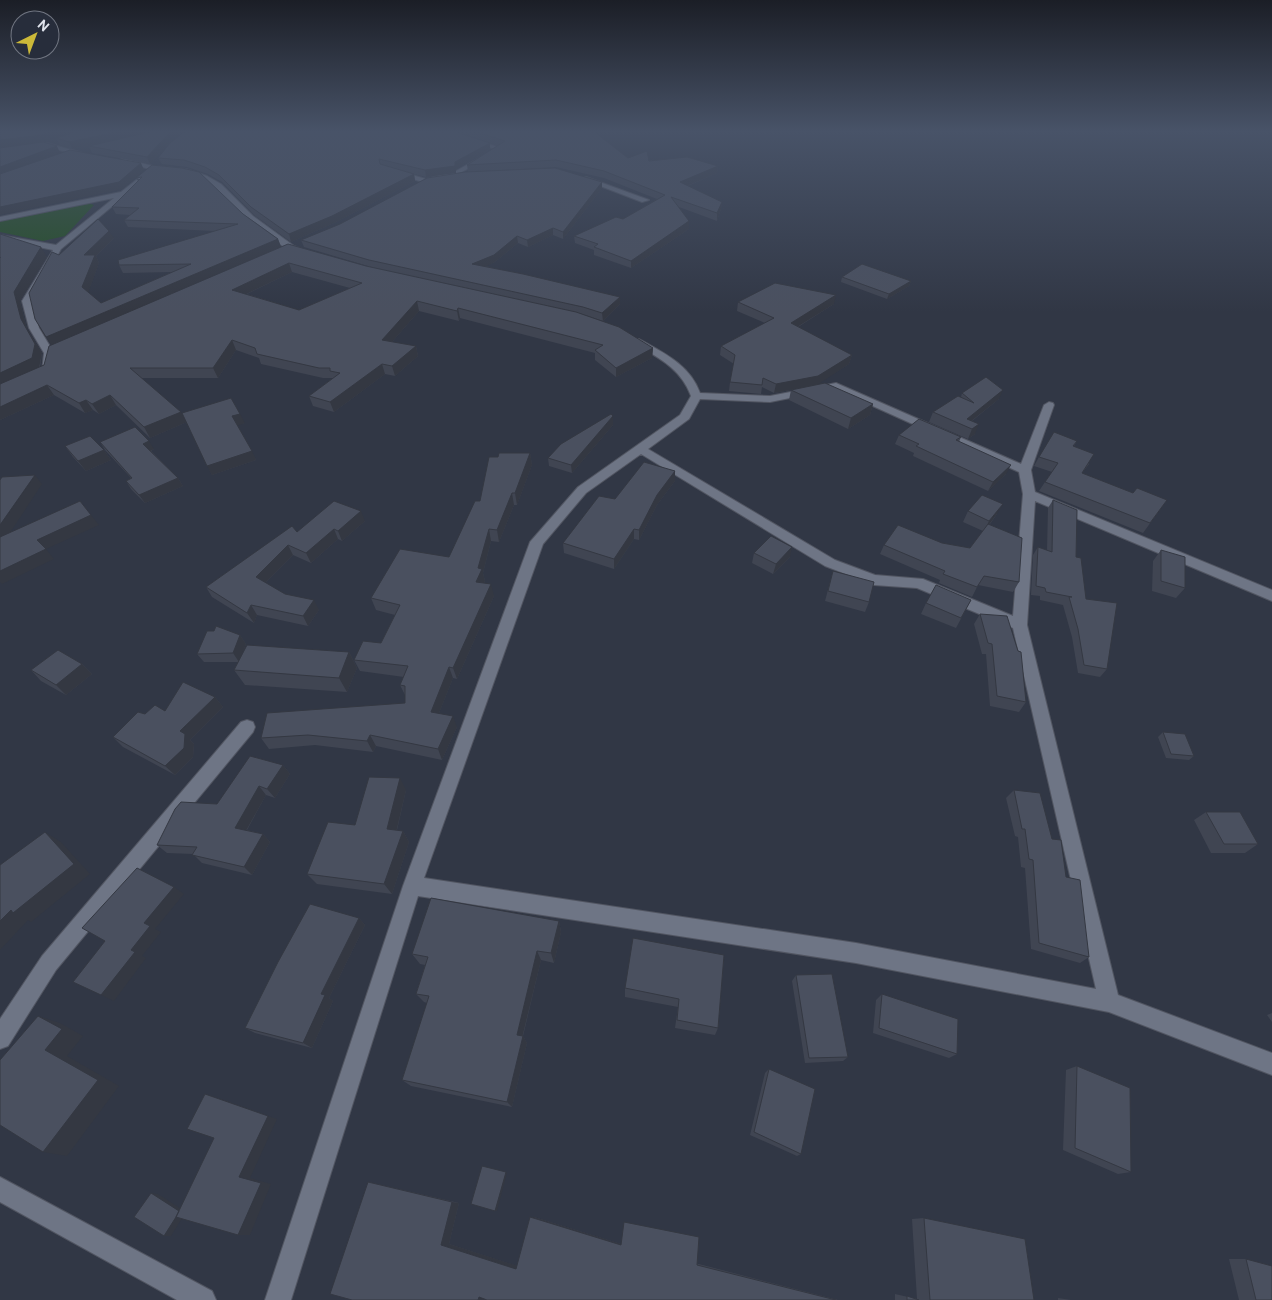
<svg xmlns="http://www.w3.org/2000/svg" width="1272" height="1300" viewBox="0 0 1272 1300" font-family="Overpass,sans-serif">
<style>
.green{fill:#214f1f}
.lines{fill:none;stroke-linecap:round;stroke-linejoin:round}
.street-casing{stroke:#515561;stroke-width:2}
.street{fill:#6e7585;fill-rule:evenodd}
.wall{fill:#404552;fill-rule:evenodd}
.shaded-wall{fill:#343842}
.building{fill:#4a505f;stroke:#343842;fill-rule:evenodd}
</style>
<rect width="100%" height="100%" fill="#313745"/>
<path class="green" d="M87,203L94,205L65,236L43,241L0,232V221Z"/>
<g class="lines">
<g class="street-casing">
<path id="street" d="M437,130H446L504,149L460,173L426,183L393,173L395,170L426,179L456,171L495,149Z
M47,143L90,155L87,157L47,147L0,153V149Z
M122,158L153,166L186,169L207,176L221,184L253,216L294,246L309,252L305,254L288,250L247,220L215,188L203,178L185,173L153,170L120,161Z
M140,177L146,178L61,249L32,301L39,328L54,353L51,370L50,372H42L44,353L29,328L22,301L53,250L0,239V235L56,245L114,198L0,221V217L121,192Z
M582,177H586L649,200L642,202L582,179Z
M633,339H639C664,353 690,365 700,393L770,396L836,383L1021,464L1044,405L1049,402L1053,403L1054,405L1031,470L1035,492L1272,590V601L1035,501L1027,625L1118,995L1272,1053V1075L1109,1012L856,963L418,896L291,1300H265L403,886L530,542L578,487L680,415L691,396C681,368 657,357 633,343ZM835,389L1019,472L1023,494L1013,616L923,579L875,575L835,560L648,449L689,419L700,399L770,402ZM641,454L825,566L874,585L917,588L1013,628L1096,989L856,943L424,878L543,544L586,493Z
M247,720L253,722L255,727L253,732L56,970L8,1046L0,1049V1019L42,956L241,722Z
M0,1177L212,1291L216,1300H177L0,1202Z"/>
</g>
<use href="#street" class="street"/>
</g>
<path class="wall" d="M186,130L175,136L150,164L92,153L89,146L133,136L72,149L60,145L56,138Z
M452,130H592L628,158L718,166L717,173L688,186L722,202L721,209L717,221L679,207L689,229L631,268L594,255V250L575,243L574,236L623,219L657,199L604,178L556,167L468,172L467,165L498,146Z
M490,149L456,169V173L426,177L405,172L414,174L415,181L334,223L291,242L254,215L222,182L208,174L187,167L162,164L158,158Z
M136,178L243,214L278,239L281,247L288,244L366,266L496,295L371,267L304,247L301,240L602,182V188L563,239L553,235L528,247L518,243L495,262L485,266L620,297V304L603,321L579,313L653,348L652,358L616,377L595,360V353L460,318L459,321L419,311L392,342L416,346L418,356L395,376L385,374L334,412L313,406L309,396L333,378H323L261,364L259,358L236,350L218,378H141L184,417L245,423L237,425L256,460L212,475L187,422L150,438L116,405L99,414L93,410L85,413L54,395L0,420V234L47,257L20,301L27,329L42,353L40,367L44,365L52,345L59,255L114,238L96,256L99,263L88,292L101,303L172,272L123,273L119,265L215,231L128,227L124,220L130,215L116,214L112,207L138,181ZM292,272L350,288L299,310L247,294Z
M842,277L911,281L909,286L887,299L841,282Z
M738,302L834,304L798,327L852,355L849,364L817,384L873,404L870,415L848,429L789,400L791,390L774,393L762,387L761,394L729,391L730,382L734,364L720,355L721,346L765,323L737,311Z
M962,393L999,399L972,421L975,434L968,439L929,422L933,412L961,397Z
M613,416V425L572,473L549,466L548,458Z
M899,435L961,437L959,442L1006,474L988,491L913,456L914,453L895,444Z
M1077,441L1074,446L1089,464L1082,473L1133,493L1167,500L1143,533L1039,491L1045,482L1052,472L1034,466L1039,457Z
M100,442L154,449L151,451L178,478L183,486L145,503L131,489L126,481L131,478L105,450Z
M65,446L104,450L111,460L86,471L73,457Z
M530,453L532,465L517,505H514L499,542L491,541L483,573L485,581L484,583L494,596L457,679L453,678L439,713L457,727L442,760L376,746L373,752L315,745L269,749L261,738L405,703V695L400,685L404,677L360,671L354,660L381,643L395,615L376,610L371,598L449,557L480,501L498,457Z
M675,471V481L657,505L639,540L634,539L614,569L564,553L563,543L615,499Z
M1053,500L1076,557L1086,599L1107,669L1100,677L1078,673L1072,637L1063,605L1040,600V596L1031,595L1033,555L1038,547L1047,550L1048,508Z
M968,511L997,514L990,524L1019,582L1013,592L978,585L972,597L939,583L940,580L880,554L884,545L942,543L970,548L983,531L963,522Z
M365,521L342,541L338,539L311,563L293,555L265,583L285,594L319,610L308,626L257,615L254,623L212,597L206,587L297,532Z
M1161,550L1185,588L1176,598L1152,591L1153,561Z
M754,553L790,557L773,574L752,563Z
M833,571L869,602L865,612L825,601Z
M971,600L956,628L921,614L926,603Z
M980,614L1026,702L1019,712L990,706L986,654H982L974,624Z
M214,631L240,635L246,644L239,662H204L197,654Z
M349,652L357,668L347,692L245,685L234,670Z
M82,664L92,674L66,695L41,681L31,670Z
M215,697L223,707L190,740L194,744L193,757L175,775L123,747L113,737L145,714L165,711Z
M1163,732L1194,756L1189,760L1166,758L1158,737Z
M283,765L290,774L275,798L266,795L247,830L263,834L270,842L252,875L202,863L193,854L167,853L157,845L217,804Z
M406,790L397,830L403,831L409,842L392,894L317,884L307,874L355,825Z
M1014,790L1052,839L1066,877L1089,957L1080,963L1031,949L1025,868L1021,867L1018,837L1015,836L1006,798Z
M1206,812L1258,844L1245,853H1211L1194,820Z
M359,918L365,925L329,998L333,1001L312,1048L255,1033L245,1028Z
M559,921L561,932L554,963L541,960L523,1036L527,1043L512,1107L411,1086L402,1080L427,1003L424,1002L416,994L425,965L420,964L412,954Z
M724,955L718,1028L715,1035L675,1028L678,1007L625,997V988Z
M796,975L848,1057L843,1061L805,1063L792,981Z
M882,994L957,1054L949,1058L873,1033L876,1000Z
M1272,1013V1022L1267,1015Z
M1077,1066L1131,1172L1118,1174L1063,1150L1066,1070Z
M769,1069L801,1154L797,1156L750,1135L765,1073Z
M368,1182L459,1203L449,1244L517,1266L534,1217L621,1244L838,1300H487L484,1299V1300H352Z
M924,1218L1034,1300H895V1294L917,1299L912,1219Z
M1229,1259H1246L1272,1300H1239Z
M1058,1298L1071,1300H1058Z"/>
<path class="shaded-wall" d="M54,130H73L46,141L0,148V140Z
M126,130H159L72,149L69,142Z
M172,130H186L175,136L150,164L147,157Z
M490,143V149L456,169V173L426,177L425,170L455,162Z
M57,146L60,153L0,175V167Z
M141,163L144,170L123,189L0,215V207Z
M718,166L717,173L680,189V182Z
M414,174L415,181L334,223L291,242L289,234Z
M602,182V188L563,239V232Z
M722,202L721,209L717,221V213Z
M689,221V229L631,268V261Z
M553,228V235L528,247L527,240Z
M109,231L114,238L96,256L99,263L87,296L82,287L84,255Z
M517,236L518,243L495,262L474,272L472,264Z
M278,239L281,247L52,346L46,337Z
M41,247L47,257L20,301L27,329L42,353L39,368L0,387V373L21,319L14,292Z
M289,263L292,272L236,299L232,290Z
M911,281L909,286L887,299L889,294Z
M836,295L834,304L789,332L791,323Z
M620,297V304L603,321L602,313Z
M417,301L419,311L385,350L382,340Z
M458,308L460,318L459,321L457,311Z
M232,340L236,350L218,378L213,368Z
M416,346L418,356L395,376L392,366Z
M653,348L652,358L616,377V368Z
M852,355L849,364L817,385L774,393L776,384Z
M382,364L385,374L334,412L330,402Z
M47,385L54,395L0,420V407Z
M1003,390L999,399L965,426L967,419Z
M110,395L116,405L99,414L92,404Z
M86,400L93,410L85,413L79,403Z
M873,404L870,415L848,429L851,418Z
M181,412L187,422L150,438L144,427Z
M240,414L245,423L237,426L232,416Z
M613,416V425L572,473L571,465Z
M979,424L975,434L968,439L972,429Z
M149,441L154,449L148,452L143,444Z
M104,450L111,460L86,471L78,461Z
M252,451L256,460L212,475L207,466Z
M530,453L532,465L517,505L515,493Z
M1011,465L1006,474L988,491L993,482Z
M675,471V481L657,505L639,540V530L657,495Z
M35,475L42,484L0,548V525Z
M178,478L183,486L145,503L139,495Z
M512,493L514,505L499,542L497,530Z
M1003,504L997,514L984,531L989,521Z
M361,511L365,521L342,541L338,531Z
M91,515L99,525L46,549L54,559L2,584L0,582V571L37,540Z
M334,529L338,539L311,563L306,553Z
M489,529L491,541L483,573L485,581L479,594L476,582L478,568Z
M634,529V539L614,569V559Z
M288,545L293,555L261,587L256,577Z
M792,547L790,557L773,574L776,564Z
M491,584L494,596L457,679L453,668Z
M314,600L319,610L308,626L303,616Z
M251,605L257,615L254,623L247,613Z
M240,635L246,644L239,662L233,653Z
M349,652L357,668L347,692L339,678Z
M82,664L92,674L66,695L56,685Z
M449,667L453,678L435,723L431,712Z
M215,697L223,707L190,740L194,744L193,757L175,775L165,766L180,731Z
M453,716L457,727L442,760L438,749Z
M370,735L376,746L373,752L367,741Z
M283,765L290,774L275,798L267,789Z
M400,778L406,790L394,841L387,829Z
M259,786L266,795L243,836L235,828Z
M403,831L409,842L392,894L384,884Z
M45,832L61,842L90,874L31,922L28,920L0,950V921Z
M263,834L270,842L252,875L244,867Z
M174,887L184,894L155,929L161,932L142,956L146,958L114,1001L101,995L131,950L144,923Z
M359,918L365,925L329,998L333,1001L312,1048L303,1043L321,994Z
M559,921L561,932L554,963L551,953Z
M537,951L541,960L521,1042L517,1035Z
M38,1016L60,1023L83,1036L67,1056L119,1086L67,1156L43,1152L45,1050Z
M523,1036L527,1043L512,1107L507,1102Z
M205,1094L277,1119L250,1178L271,1184L250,1235H238L239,1177Z
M506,1172L507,1173L497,1211H495Z
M151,1193L158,1194L186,1212L171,1236H164Z
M452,1202L459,1203L449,1244L521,1267L516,1269L441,1245Z
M530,1217H534L621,1244V1245Z
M485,1294L484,1300H478L479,1297Z"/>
<path class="building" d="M0,130H54L42,135L0,140Z
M75,130H126L69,142L56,138L69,134Z
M158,130H172L147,157L89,146Z
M187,130H450L490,143L455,162V166L425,170L379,159L380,164L414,174L332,216L289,234L251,207L219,175L205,167L184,160L158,158L170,143Z
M470,130H592L628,158L647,151L649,161L687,157L718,166L680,182L722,202L717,213L671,197L689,221L631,261L594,247L598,244L574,236L616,217L623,219L665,195L604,171L556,160L467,165L505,141Z
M43,142L57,146L0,167V148Z
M70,150L141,163L119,182L0,207V174Z
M152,165L182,168L199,172L243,214L278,239L46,337L35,319L29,293L52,252L59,255L98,219L109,231L84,255H95L82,287L101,303L191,264L119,265L118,260L238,224L124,220L139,208L112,207L142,177L136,178Z
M555,168L602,182L563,232L553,228L527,240L517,236L494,255L472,264L523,274L620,297L602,313L583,307L369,260L301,240L340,224L427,178L465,172Z
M0,234L41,247L14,292L21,319L35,344L32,358L0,373V258L1,257L0,258Z
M288,244L366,266L576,312L619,327L653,348L616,368L595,350L603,345L458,308L457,311L417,301L382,340L416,346L392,366L382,364L330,402L309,396L340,373L330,371V368H319L257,354L255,348L232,340L213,368H130L181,412L144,427L110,395L92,404L86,400L79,403L47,385L0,407V384L44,365L49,346ZM289,263L362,283L299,310L232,290Z
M862,264L911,281L889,294L842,277Z
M775,283L836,295L791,323L852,355L818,376L776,384L763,378L762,385L730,382L735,355L721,346L774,318L738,302Z
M986,377L1003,390L967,419L979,424L972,429L933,412L958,396L974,403L962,393Z
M825,383L873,404L851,418L791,390Z
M231,398L240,414L232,416L252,451L207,466L182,413Z
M611,414L613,416L571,465L548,458L561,444Z
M919,419L961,437L956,440L1011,465L993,482L916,446L919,444L899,435Z
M135,427L149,441L143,444L178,478L139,495L126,481L132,478L100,442Z
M1054,432L1077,441L1073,446L1094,454L1082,473L1133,493L1137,488L1167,500L1150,523L1045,482L1058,463L1039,457Z
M90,436L104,450L78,461L65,446Z
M499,453H530L515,493H512L497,530L489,529L478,568L482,569L476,582L491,584L453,668L449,667L431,712L453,716L438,749L370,735L367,741L308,735L261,738L267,713L405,703V686L400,685L408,666L354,660L363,641L381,643L400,605L371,598L400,549L449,557L475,501H480L489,457H498Z
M644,462L675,471L657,495L639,530L634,529L614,559L563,543L599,496L615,499Z
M35,475L0,525V480L2,477Z
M982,495L1003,504L989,521L968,511Z
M1053,500L1077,510L1076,557L1081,558L1086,599L1117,603L1107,669L1084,665L1078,629L1069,597H1072L1046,592L1045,588L1036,586L1038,547L1052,552Z
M80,501L91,515L37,540L46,549L0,571V537Z
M334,501L361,511L338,531L334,529L306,553L288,545L256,577L285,594L314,600L303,616L251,605L247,613L206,587L292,526L297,532Z
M988,524L1022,538L1019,582L984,576L977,587L943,574L945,571L884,545L898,525L942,543L970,548Z
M771,536L792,547L776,564L754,553Z
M1161,550L1185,557V588L1161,581Z
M833,571L874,582L869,602L828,591Z
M936,585L971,600L961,618L926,603Z
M980,614L1007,616L1018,651L1021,652L1026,702L997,696L992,644L988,643Z
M216,626L240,635L233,653L197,654L207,631H214Z
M247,645L349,652L339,678L234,670Z
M58,650L82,664L56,685L31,670Z
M183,682L215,697L180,731L185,734L184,748L165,766L113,737L138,712L145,714L155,705L165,711Z
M1163,732L1185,734L1194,756L1171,754Z
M250,756L283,765L267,789L259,786L235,828L263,834L244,867L192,855L197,847L157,845L175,809L181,802L217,804Z
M369,777L400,778L387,829L403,831L384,884L307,874L328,822L355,825Z
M1014,790L1040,793L1052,839L1061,840L1066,877L1080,880L1089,957L1039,943L1033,860L1029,859L1025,829H1022Z
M1206,812H1240L1258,844H1224Z
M45,832L74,864L13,913L11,910L0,921V865Z
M137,868L174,887L144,923L150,926L131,950L135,952L101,995L73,982L105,941L82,928Z
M431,898L559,921L551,953L537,951L517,1035L523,1036L507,1102L402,1080L429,996L416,994L428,957L412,954Z
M310,904L359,918L321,994L325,995L303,1043L245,1028L278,962Z
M633,938L724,955L718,1028L677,1020L679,999L625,988Z
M832,974L848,1057L809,1058L796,975Z
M882,994L958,1019L957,1054L879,1028Z
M38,1016L62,1029L45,1050L98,1080L43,1152L0,1125V1060Z
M1077,1066L1130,1088L1131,1172L1075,1148Z
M769,1069L815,1089L801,1154L754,1132Z
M205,1094L268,1116L239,1177L261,1183L238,1235L176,1217L214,1138L187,1129Z
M482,1166L506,1172L495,1211L471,1204Z
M368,1182L452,1202L441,1245L516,1269L530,1217L621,1245L624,1222L699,1237L697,1265L836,1300H487L479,1297L478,1300H352L330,1294Z
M151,1193L179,1211L176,1217L164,1236L134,1217Z
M924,1218L1025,1239L1034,1300H930Z
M1246,1259L1272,1266V1300H1256Z
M907,1296L919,1300H907Z"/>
<linearGradient id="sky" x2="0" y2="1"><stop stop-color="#1b1e26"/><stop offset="0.42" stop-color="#485368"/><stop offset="1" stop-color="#485368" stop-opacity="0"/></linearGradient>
<rect width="1272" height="312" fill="url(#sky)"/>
<g transform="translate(35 35) rotate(42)"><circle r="24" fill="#272d3b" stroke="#717682"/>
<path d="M0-4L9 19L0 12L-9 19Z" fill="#ccb939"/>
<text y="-8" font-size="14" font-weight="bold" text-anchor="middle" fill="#e0e4ed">N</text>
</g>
</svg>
